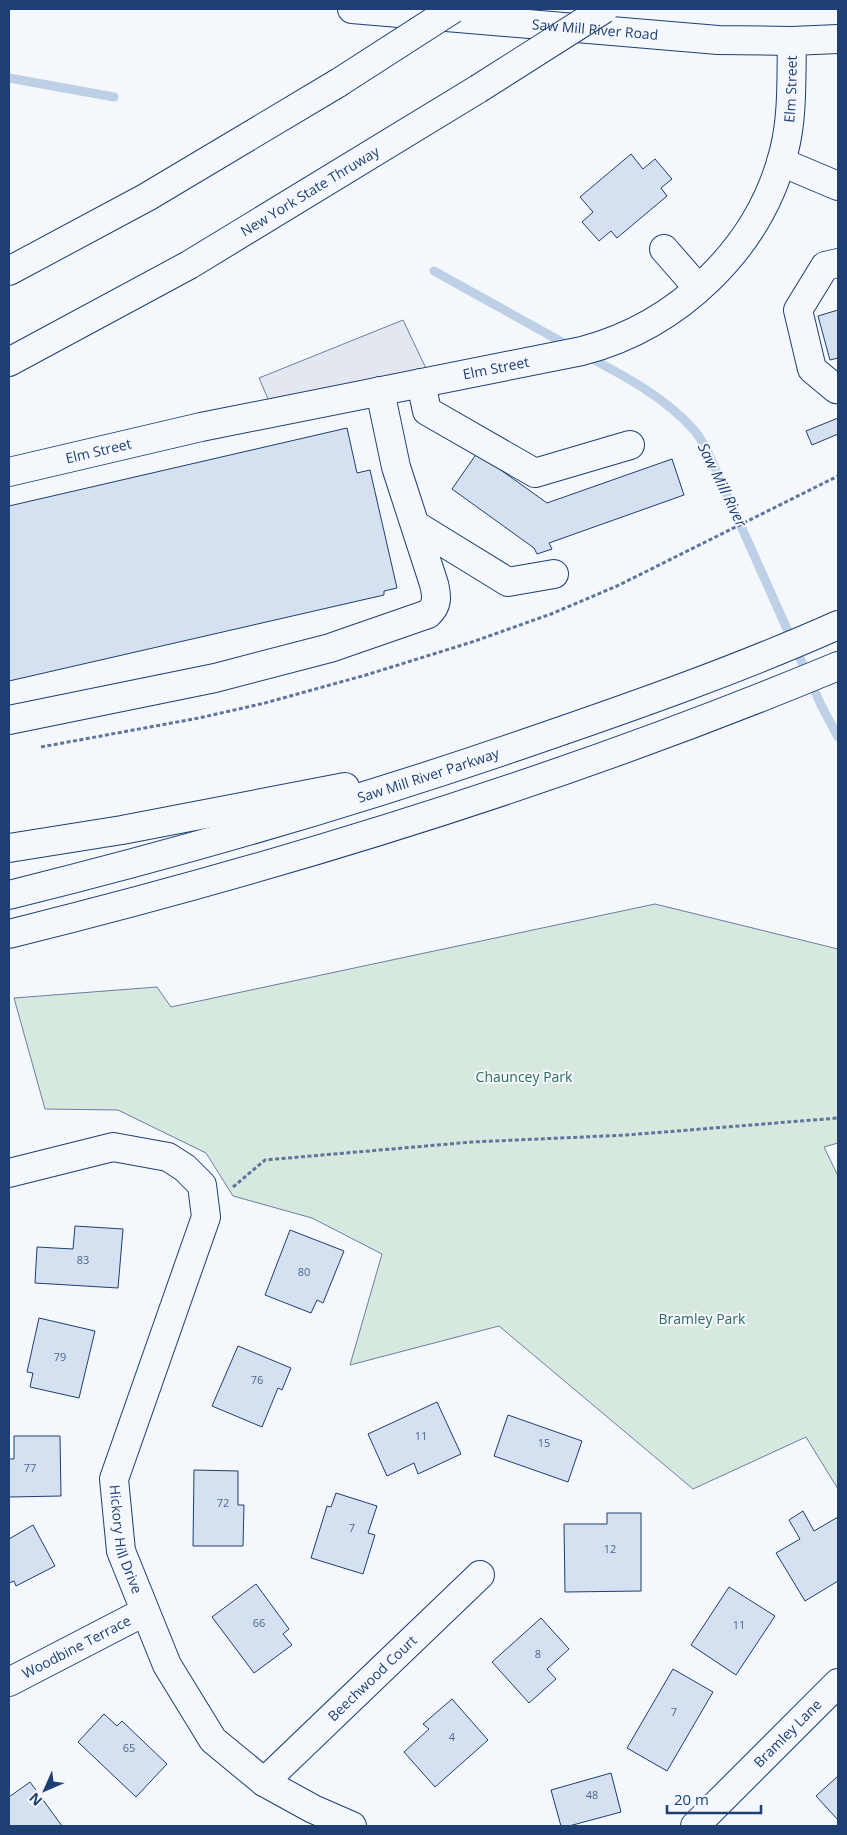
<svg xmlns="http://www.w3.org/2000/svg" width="847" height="1835" viewBox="0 0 847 1835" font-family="'Open Sans',sans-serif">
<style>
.green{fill:#d7e8df;stroke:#687fa3}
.parking{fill:#e3e8f0;stroke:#687fa3}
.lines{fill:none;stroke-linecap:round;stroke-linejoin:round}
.stream{stroke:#bed0e5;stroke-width:9}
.building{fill:#d5e0f0;stroke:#1d3f73}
.minor-casing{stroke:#1d3f73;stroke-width:30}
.major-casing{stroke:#1d3f73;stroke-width:30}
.highway-casing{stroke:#1d3f73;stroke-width:30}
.path{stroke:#5e769c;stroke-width:3;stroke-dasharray:4 2.5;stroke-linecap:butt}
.minor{stroke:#f4f7fb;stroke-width:28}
.major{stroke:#f4f7fb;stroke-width:28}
.highway{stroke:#f4f7fb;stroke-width:28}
.highway-bridge-casing{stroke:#1d3f73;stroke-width:30;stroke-linecap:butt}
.highway-bridge{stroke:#f4f7fb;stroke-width:28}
.labels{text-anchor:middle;stroke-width:4;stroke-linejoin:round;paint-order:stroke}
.number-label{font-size:11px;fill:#4b6792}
.street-label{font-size:14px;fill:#1d3f73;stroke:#f4f7fb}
.park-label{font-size:14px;fill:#2c6c60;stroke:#f4f7fb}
.water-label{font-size:15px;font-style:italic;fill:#1d3f73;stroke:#f4f7fb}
</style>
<rect width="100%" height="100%" fill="#f4f7fb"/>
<path class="green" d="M655,904L838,949V1143L824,1147L838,1176V1489L806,1437L693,1489L499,1326L350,1365L382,1254L312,1218L233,1196L206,1153L118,1110L45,1109L14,998L157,987L171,1007Z"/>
<path class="parking" d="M403,320L432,381L274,413L259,378Z"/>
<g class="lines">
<path class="stream" d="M9,78L114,97
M434,271L569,346
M587,356C624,376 665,397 693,429C701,437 706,449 711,459L821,705L838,737"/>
</g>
<path class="building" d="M631,154L643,169L655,159L672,179L661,188L667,196L617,238L611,231L599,241L582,222L593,212L580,197Z
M838,310V358L830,360L818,316Z
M838,418V434L812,445L806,431Z
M347,428L357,473L370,470L397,588L384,591V595L9,681V506Z
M477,453L547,503L672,459L684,495L549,543L552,549L537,554L534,548L452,489Z
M75,1226L123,1229L118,1288L35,1283L37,1247L73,1249Z
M290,1230L344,1251L323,1303L317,1300L311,1313L265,1295Z
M39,1318L95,1331L79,1398L30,1387L33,1373L27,1372Z
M238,1346L291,1368L282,1390L278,1388L262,1427L212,1406Z
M437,1402L461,1454L418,1474L414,1463L387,1476L368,1434Z
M508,1415L582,1441L568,1482L494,1456Z
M14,1436H60L61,1496L9,1497V1459H14Z
M194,1470L238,1471V1505H244L243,1546H193Z
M336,1493L377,1506L368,1533L375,1535L363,1574L311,1558L327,1506L331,1507Z
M803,1511L814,1531L838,1517V1581L805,1601L776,1553L800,1539L789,1520Z
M607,1513H641V1591L565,1592L564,1524H607Z
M33,1525L55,1566L16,1586L14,1581L9,1583V1539Z
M256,1584L289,1629L283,1634L292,1645L254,1673L212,1617Z
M729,1587L775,1616L736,1675L691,1645Z
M541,1618L569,1649L547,1669L556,1679L529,1703L492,1662Z
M673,1669L713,1692L667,1771L627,1748Z
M452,1699L488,1740L435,1787L404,1752L429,1729L423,1724Z
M104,1714L117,1726L122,1721L167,1764L136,1797L78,1742Z
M611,1773L621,1812L569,1826H561L551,1790Z
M838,1776V1820L816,1796Z
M30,1782L62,1826H9V1797Z"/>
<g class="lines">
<g class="minor-casing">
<g id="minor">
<path d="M781,162L838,186"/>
<path d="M664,249L698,288"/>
<path d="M838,263L825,266L798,310L812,369L836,389L838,388"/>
<path d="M421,383L427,411L535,473L630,445"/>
<path id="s1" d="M9,472L201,427L582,351C678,326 760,248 784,151C793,116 791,78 792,41"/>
<path d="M417,526L508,582L554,574"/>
<path d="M9,720L215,678L330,648L428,614C438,605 437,597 434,584L396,467L380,391"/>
<path id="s2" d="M9,1173L113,1147L168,1157L185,1168L202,1185L206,1217L114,1479L121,1551L167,1665L213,1740L264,1782L313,1809L352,1826"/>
<path id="s3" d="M9,1682L144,1612"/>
<path id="s4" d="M264,1782L480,1575"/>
<path id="s5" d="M695,1826L838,1683"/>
</g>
</g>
<g class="major-casing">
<g id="major">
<path id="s6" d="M352,9L718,40L792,41L838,39"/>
</g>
</g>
<g class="highway-casing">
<g id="highway">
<path d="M9,271L147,197L338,83"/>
<path id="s7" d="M9,362L189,265L478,89"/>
<path d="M9,848L122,830L345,787"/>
<path id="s8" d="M9,895C187,851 362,800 535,740C637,705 739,669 838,625"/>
<path d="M9,934C291,864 569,778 838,666"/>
</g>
</g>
<path class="path" d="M41,747L199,718L265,703L366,675L475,641L551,614L617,586L838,476
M233,1187L265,1160L472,1142L627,1135L838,1118"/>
<use href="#minor" class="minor"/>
<use href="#major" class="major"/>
<use href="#highway" class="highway"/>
<g class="highway-bridge-casing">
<path id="highway-bridge" d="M338,83L453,9
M478,89L604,9"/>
</g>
<use href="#highway-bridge" class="highway-bridge"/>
</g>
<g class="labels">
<g class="number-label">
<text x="83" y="1264">83</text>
<text x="304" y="1276">80</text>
<text x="60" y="1361">79</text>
<text x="257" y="1384">76</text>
<text x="421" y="1440">11</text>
<text x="544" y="1447">15</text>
<text x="30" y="1472">77</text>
<text x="223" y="1507">72</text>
<text x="352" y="1532">7</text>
<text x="610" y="1553">12</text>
<text x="259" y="1627">66</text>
<text x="739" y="1629">11</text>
<text x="538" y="1658">8</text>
<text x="674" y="1716">7</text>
<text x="452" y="1741">4</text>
<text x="129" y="1752">65</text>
<text x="592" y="1799">48</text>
</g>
<g class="street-label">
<text dy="5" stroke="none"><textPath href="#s6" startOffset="244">Saw Mill River Road</textPath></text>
<text dy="5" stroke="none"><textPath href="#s1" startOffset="946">Elm Street</textPath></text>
<text dy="5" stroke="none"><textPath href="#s7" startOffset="346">New York State Thruway</textPath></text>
<text dy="5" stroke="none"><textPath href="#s1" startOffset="498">Elm Street</textPath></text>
<text dy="5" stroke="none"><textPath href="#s1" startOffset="92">Elm Street</textPath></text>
<text dy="5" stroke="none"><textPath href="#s8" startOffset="436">Saw Mill River Parkway</textPath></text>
<text dy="5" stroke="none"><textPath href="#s2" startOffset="579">Hickory Hill Drive</textPath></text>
<text dy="5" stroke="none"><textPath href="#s3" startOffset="76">Woodbine Terrace</textPath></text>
<text dy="5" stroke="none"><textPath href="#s4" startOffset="150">Beechwood Court</textPath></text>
<text dy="5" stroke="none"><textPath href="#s5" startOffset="131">Bramley Lane</textPath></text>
</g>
<g class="park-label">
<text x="524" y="1082">Chauncey Park</text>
<text x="702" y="1324">Bramley Park</text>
</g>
<g class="water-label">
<text transform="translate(722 485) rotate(64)" y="5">Saw Mill River</text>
</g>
</g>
<rect width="847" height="1835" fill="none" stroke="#1d3f73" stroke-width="20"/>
<g transform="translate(45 1790) rotate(225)" stroke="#f4f7fb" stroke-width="4" paint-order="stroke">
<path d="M0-4L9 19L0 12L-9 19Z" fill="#1d3f73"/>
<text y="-8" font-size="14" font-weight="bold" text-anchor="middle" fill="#1d3f73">N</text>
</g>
<path d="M667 1805v8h94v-8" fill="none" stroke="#1d3f73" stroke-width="2.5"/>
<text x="674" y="1805" font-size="15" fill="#1d3f73" stroke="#f4f7fb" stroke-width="4" paint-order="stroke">20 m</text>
</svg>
